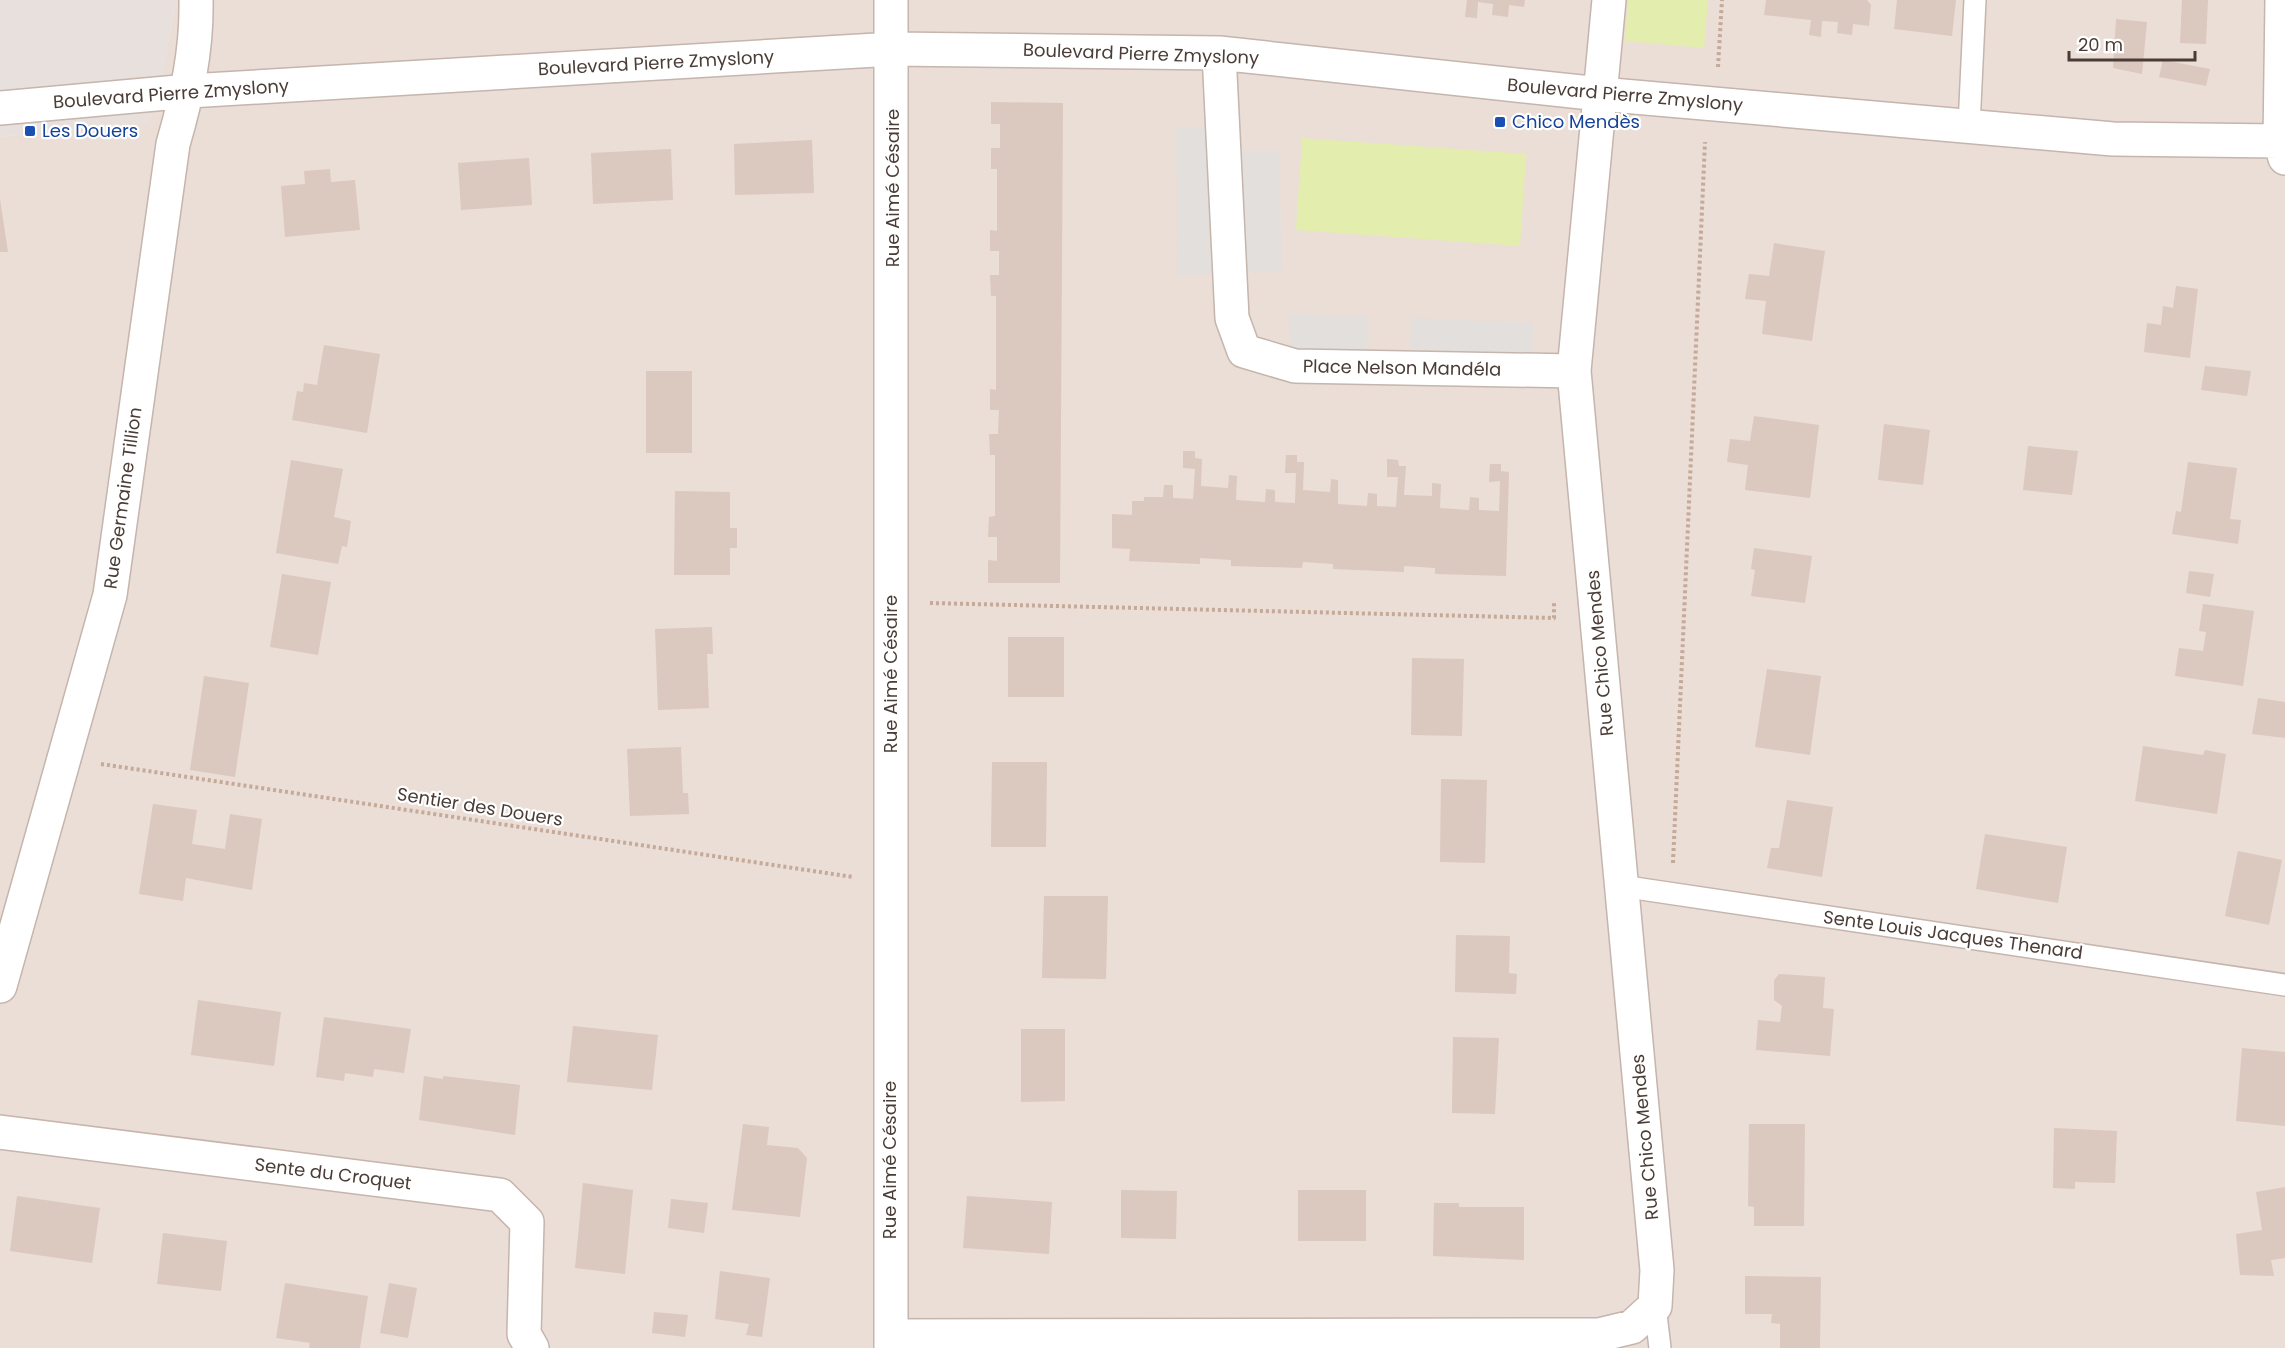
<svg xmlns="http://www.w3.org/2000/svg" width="2285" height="1348" viewBox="0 0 2285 1348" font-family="Poppins,sans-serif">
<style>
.residential{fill:#eaded6}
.industrial{fill:#e8e0dd}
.green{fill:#e3edad}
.parking{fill:#e3dfdd}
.building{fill:#dbc8bf}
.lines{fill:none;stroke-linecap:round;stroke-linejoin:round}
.service-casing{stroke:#c5b5ac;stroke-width:24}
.minor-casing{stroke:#c5b5ac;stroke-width:36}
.path{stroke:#c5a999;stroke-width:4;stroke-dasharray:3 3;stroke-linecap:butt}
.service{stroke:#fff;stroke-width:21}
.minor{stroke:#fff;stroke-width:33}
.transit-dot{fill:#1a4fb4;stroke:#fff;stroke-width:2}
.labels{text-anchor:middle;stroke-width:4.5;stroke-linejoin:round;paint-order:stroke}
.street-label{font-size:18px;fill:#4a3c36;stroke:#fff}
.transit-label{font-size:18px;fill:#164399;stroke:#fff;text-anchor:start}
</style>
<rect width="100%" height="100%" fill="#f5eee8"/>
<path class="residential" d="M176,0H2285V1348H0V137L149,121L164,65Z"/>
<path class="industrial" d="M0,0H176L164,65L149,121L0,137Z"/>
<path class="green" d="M1628,0H1708L1704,48L1625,41Z
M1302,138L1526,154L1520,246L1296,230Z"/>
<path class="parking" d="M1223,126L1224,152L1279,151L1282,270L1178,276L1176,129Z
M1287,314L1368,316L1367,368L1295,366Z
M1412,318L1533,323L1532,354L1410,349Z"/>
<path class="building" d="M1467,0H1525L1524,7L1509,5L1508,17L1492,15L1493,4L1478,2L1477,18L1465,17Z
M1766,0H1867L1871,5L1869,26L1853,24L1852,35L1837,33L1838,22L1822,21L1821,37L1809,35L1811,20L1764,15Z
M1897,0H1956L1952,36L1894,29Z
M2182,0H2208L2206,44L2180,43Z
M2116,19L2147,22L2142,74L2113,68Z
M2163,60L2210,69L2206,86L2159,77Z
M991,102L1063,103L1060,583H988V560L997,561V537H988L989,517L995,516V455H990L989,434H998L999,410H990V389L996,390V296H991L990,275H999V251H990V230L997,231V169H991V148H1000V124H991Z
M812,140L814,193L735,195L734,144Z
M671,149L673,200L593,204L591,153Z
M529,158L532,205L461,210L458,163Z
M330,169L331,182L355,180L360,230L285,237L281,186L305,184L304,171Z
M0,199L8,252H0Z
M1774,243L1825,251L1812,341L1762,334L1766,301L1745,299L1749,274L1769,276Z
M2176,286L2198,289L2190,358L2144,352L2147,323L2161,325L2163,306L2173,308Z
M324,345L380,354L367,433L292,420L297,391L303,392L304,383L317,385Z
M2205,366L2251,371L2247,396L2201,390Z
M646,371H692V453H646Z
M1754,416L1819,425L1810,498L1745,490L1748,465L1727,462L1730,439L1750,441Z
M1884,424L1930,430L1923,485L1878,480Z
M2028,446L2078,451L2072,495L2023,490Z
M1183,451H1195V458L1202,459L1201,486L1228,488L1229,475L1237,476L1236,500L1265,502L1266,489L1275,490V502L1295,503L1296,473H1285L1286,455H1297V462H1304L1303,490L1330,492L1331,479L1338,480V504L1367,506L1368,493L1377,494V506L1396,507L1398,477H1387V459L1398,460L1399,466H1406L1404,495L1432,496V483L1441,484L1440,508L1469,510L1470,497L1479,498V510L1499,511L1500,481L1489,482L1490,464H1501V471L1509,472L1506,576L1435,574V568L1404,566V572L1333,569V564L1303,562L1302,568L1231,566V560L1200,558V564L1129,561L1130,549L1112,548V514L1132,515V501H1144V497H1163L1164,485H1173V498L1193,499L1195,469L1183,468Z
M291,460L343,469L334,517L351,521L347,547L342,546L338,564L276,553Z
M2188,462L2237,468L2230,519L2241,520L2238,544L2172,534L2176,511L2181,512Z
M675,491L730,492V528H737V548H730V575H674Z
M1754,548L1812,556L1805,603L1751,596L1755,570L1751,569Z
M2189,571L2214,574L2210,597L2186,593Z
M282,574L331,582L318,655L270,647Z
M2203,604L2254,611L2243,686L2175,676L2179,648L2203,651L2206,632L2199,631Z
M712,627L713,654H707L709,708L658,710L655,629Z
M1008,637H1064V697H1008Z
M1412,658L1464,659L1462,736L1411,735Z
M1767,669L1821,676L1810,755L1755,747Z
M204,676L249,683L235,777L190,770Z
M2258,698L2285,702V738L2252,734Z
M2143,746L2203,755L2205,750L2226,754L2217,814L2135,801Z
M681,747L683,793H688L689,814L630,816L627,749Z
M992,762H1047L1046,847H991Z
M1441,779L1487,780L1485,863L1440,862Z
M1787,800L1833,807L1822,877L1767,868L1771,848H1779Z
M153,804L197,810L192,844L225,849L230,814L262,819L252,890L186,878L183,901L139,894Z
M1985,834L2067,847L2058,903L1976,889Z
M2238,851L2282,860L2269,925L2225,916Z
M1044,896H1108L1106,979L1042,978Z
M1456,935L1510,936L1509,973L1517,974L1516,994L1455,992Z
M1779,974L1825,977L1823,1008L1834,1009L1830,1056L1756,1050L1758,1020L1780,1022L1782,1006L1774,1000V980Z
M198,1000L281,1012L274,1066L191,1055Z
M324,1017L411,1029L404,1073L374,1069L373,1077L345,1073L344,1081L316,1077Z
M573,1026L658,1035L652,1090L567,1082Z
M1021,1029H1065V1101L1021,1102Z
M1453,1037L1499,1038L1495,1114L1452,1113Z
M2242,1048L2285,1052V1126L2236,1121Z
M424,1076L443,1079V1076L520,1085L515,1135L419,1120Z
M743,1124L769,1127L767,1145L798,1148L807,1158L800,1217L732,1210Z
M1749,1124H1805L1804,1226H1754V1207L1748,1206Z
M2054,1128L2117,1131L2115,1183L2075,1182V1189L2053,1188Z
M583,1183L633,1190L625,1274L575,1268Z
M2285,1187V1258L2271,1260L2274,1276L2240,1275L2236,1234L2262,1230L2256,1192Z
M1121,1190L1177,1191L1176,1239L1121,1238Z
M1298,1190H1366V1241H1298Z
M17,1196L100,1208L92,1263L10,1251Z
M967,1196L1052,1202L1049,1254L963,1248Z
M671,1199L708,1203L704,1233L668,1228Z
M1434,1203H1459V1207H1524V1260L1433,1256Z
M163,1233L227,1241L221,1291L157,1284Z
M720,1271L770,1278L762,1337L746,1335L749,1324L715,1319Z
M1745,1276L1821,1277L1820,1348H1780V1324L1771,1323L1772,1314H1745Z
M285,1283L368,1296L360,1348H309L310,1343L276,1338Z
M389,1283L417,1288L408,1338L380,1333Z
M654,1312L688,1315L685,1337L652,1333Z"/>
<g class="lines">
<g class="service-casing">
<path id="service" d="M1969,126L1975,0
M1621,886L2285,985
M1655,1306L1660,1348"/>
</g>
<g class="minor-casing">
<path id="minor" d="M891,0V1348
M2282,0L2280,141L2285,158
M1219,53L1232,318L1244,351L1295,366L1574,371
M0,108L189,91L893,49L1219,53L1600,94L2113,139L2280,141
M0,986L110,595L173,144C187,96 197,50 196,0
M0,1132L500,1195L527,1222L524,1334L532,1348
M892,1336L1599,1335L1632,1327L1655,1306L1657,1270L1574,371L1609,0"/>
</g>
<path class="path" d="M1718,67L1722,0
M930,603L1554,618V603
M101,764L853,877
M1673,863L1705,142"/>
<use href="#service" class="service"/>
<use href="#minor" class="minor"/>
</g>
<g class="transit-dot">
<rect x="1494" y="116" width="12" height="12" rx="3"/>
<rect x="24" y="125" width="12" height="12" rx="3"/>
</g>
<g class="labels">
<g class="street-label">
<text transform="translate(1141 54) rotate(2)" y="6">Boulevard Pierre Zmyslony</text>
<text transform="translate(656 63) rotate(-3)" y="6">Boulevard Pierre Zmyslony</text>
<text transform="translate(171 94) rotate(-4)" y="6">Boulevard Pierre Zmyslony</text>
<text transform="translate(1625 95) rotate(5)" y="6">Boulevard Pierre Zmyslony</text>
<text transform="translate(893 188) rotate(-90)" y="6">Rue Aimé Césaire</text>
<text transform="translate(1402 368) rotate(1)" y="6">Place Nelson Mandéla</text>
<text transform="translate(123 498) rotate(-82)" y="6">Rue Germaine Tillion</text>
<text transform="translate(1600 653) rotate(-95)" y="6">Rue Chico Mendes</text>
<text transform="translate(891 674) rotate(-90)" y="6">Rue Aimé Césaire</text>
<text transform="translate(480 807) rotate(9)" y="6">Sentier des Douers</text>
<text transform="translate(1953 935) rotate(8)" y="6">Sente Louis Jacques Thenard</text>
<text transform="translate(1645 1137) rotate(-95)" y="6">Rue Chico Mendes</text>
<text transform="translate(890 1160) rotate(-90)" y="6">Rue Aimé Césaire</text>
<text transform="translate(333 1174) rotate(7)" y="6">Sente du Croquet</text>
</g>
<g class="transit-label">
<text x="1512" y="128">Chico Mendès</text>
<text x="42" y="137">Les Douers</text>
</g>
</g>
<path d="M2069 51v9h126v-9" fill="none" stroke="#4a3c36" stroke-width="3"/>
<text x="2078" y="51" font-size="18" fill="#4a3c36" stroke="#ffffff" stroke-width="4.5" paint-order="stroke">20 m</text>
</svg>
